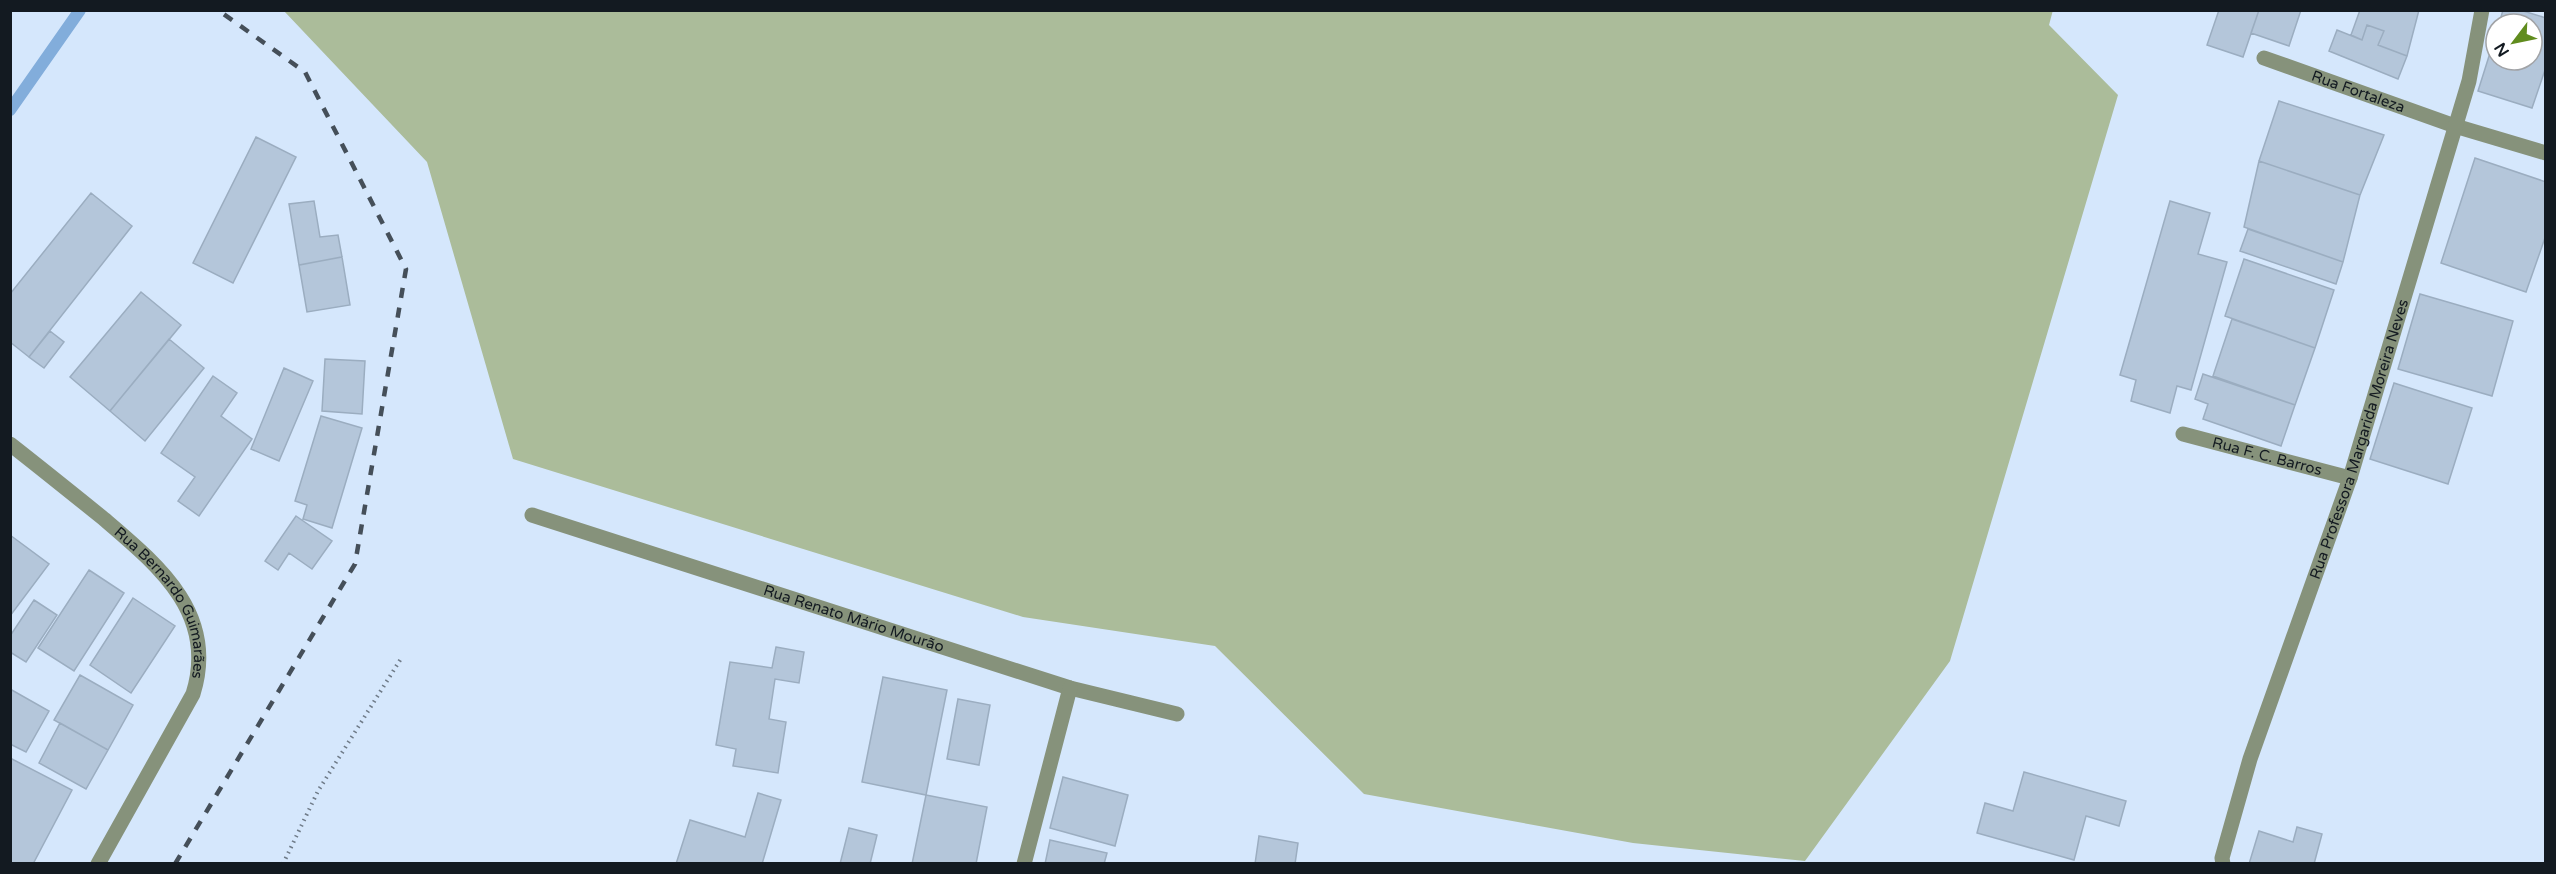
<svg xmlns="http://www.w3.org/2000/svg" width="2556" height="874" viewBox="0 0 2556 874" font-family="'Varela Round',sans-serif">
<style>
.green{fill:#abbc9a}
.lines{fill:none;stroke-linecap:round;stroke-linejoin:round}
.stream{stroke:#82addb;stroke-width:12}
.building{fill:#b4c6da;stroke:#9badc0;stroke-width:1.5}
.path{stroke:#6f7b88;stroke-width:4;stroke-dasharray:1.5 4.5;stroke-linecap:butt}
.minor{stroke:#86927b;stroke-width:15}
.rail{stroke:#454f59;stroke-width:4.5;stroke-dasharray:10 10;stroke-linecap:butt}
.labels{text-anchor:middle;stroke-width:4.5;stroke-linejoin:round;paint-order:stroke}
.street-label{font-size:15px;fill:#131a21;stroke:#fff}
</style>
<rect width="100%" height="100%" fill="#d5e7fc"/>
<path class="green" d="M2053,10L2049,25L2118,95L1950,661L1805,861L1633,843L1364,794L1215,646L1023,617L513,459L427,162L284,11Z"/>
<g class="lines">
<path class="stream" d="M10,110L80,10"/>
</g>
<path class="building" d="M2219,10H2259L2243,57L2207,45Z
M2259,10H2301L2289,46L2251,33Z
M2360,10H2419L2407,56L2378,45L2384,31L2367,25L2362,40L2351,35Z
M2503,10H2520L2546,18V67L2532,108L2478,91L2496,34V60H2532V24H2499Z
M2367,25L2384,31L2378,45L2407,56L2398,79L2329,51L2337,30L2362,40Z
M2279,101L2384,135L2360,195L2259,161Z
M256,137L296,157L233,283L193,263Z
M2475,158L2546,182V235L2526,292L2441,263Z
M2259,161L2360,195L2343,262L2244,227Z
M91,193L132,226L29,357L10,342V294Z
M314,201L320,237L338,235L342,257L299,265L289,204Z
M2170,201L2210,213L2198,254L2227,262L2191,390L2177,386L2170,413L2131,401L2136,380L2120,375Z
M2248,229L2343,262L2336,284L2240,251Z
M342,257L350,305L307,312L299,265Z
M2244,259L2334,290L2315,348L2225,316Z
M141,292L181,325L110,411L70,377Z
M2420,294L2513,321L2492,396L2398,369Z
M2232,319L2315,348L2295,405L2213,376Z
M50,331L64,342L44,368L29,357Z
M169,339L204,368L145,441L110,411Z
M325,359L365,361L362,414L322,411Z
M284,368L313,381L279,461L251,449Z
M2203,374L2295,405L2281,446L2203,419L2208,404L2195,399Z
M213,376L237,393L221,416L252,439L199,516L178,501L195,477L161,453Z
M2394,383L2472,408L2448,484L2370,459Z
M321,416L362,428L332,528L303,519L307,505L295,501Z
M296,516L332,541L312,569L289,553L278,570L265,561Z
M10,535L49,564L10,616Z
M89,570L124,593L74,671L38,648Z
M133,598L175,626L131,693L90,665Z
M34,600L57,615L26,662L10,652V636Z
M776,647L804,652L799,683L775,679L769,719L786,722L778,773L733,766L736,749L716,745L730,662L772,668Z
M80,675L133,705L108,750L54,720Z
M883,677L947,690L926,795L862,782Z
M10,689L49,711L26,752L10,744Z
M958,699L990,705L979,765L947,759Z
M60,723L108,750L86,789L39,763Z
M10,758L72,790L33,864H10Z
M2024,772L2126,801L2119,826L2086,816L2074,860L1977,833L1985,803L2013,811Z
M1063,777L1128,795L1115,846L1050,828Z
M758,793L781,800L762,864H676L690,820L745,837Z
M926,795L987,807L976,864H912Z
M2297,827L2322,834L2314,864H2249L2259,831L2293,842Z
M849,828L877,835L870,864H840Z
M1259,836L1298,843L1295,864H1255Z
M1050,840L1107,853L1104,864H1045Z"/>
<g class="lines">
<path class="path" d="M283,864L318,791L402,657"/>
<g class="minor">
<path id="s1" d="M2264,58L2455,126L2546,153"/>
<path id="s2" d="M2183,434L2350,478"/>
<path id="s3" d="M10,444C42,469 73,494 104,519C159,566 218,614 193,694L98,864"/>
<path id="s4" d="M532,515L1070,688L1177,714"/>
<path d="M1024,864L1070,688"/>
<path id="s5" d="M2223,864L2222,858L2250,759L2350,478L2469,81L2482,10"/>
</g>
<path class="rail" d="M175,864L355,564L406,269L305,72L218,10"/>
</g>
<g class="labels">
<g class="street-label">
<text dy="5" stroke="none"><textPath href="#s1" startOffset="100">Rua Fortaleza</textPath></text>
<text dy="5" stroke="none"><textPath href="#s5" startOffset="447">Rua Professora Margarida Moreira Neves</textPath></text>
<text dy="5" stroke="none"><textPath href="#s2" startOffset="87">Rua F. C. Barros</textPath></text>
<text dy="5" stroke="none"><textPath href="#s3" startOffset="226">Rua Bernardo Guimarães</textPath></text>
<text dy="5" stroke="none"><textPath href="#s4" startOffset="338">Rua Renato Mário Mourão</textPath></text>
</g>
</g>
<rect width="2556" height="874" fill="none" stroke="#131a21" stroke-width="24"/>
<g transform="translate(2514 42) rotate(238)"><circle r="28" fill="#ffffff" stroke="#a1a3a6" stroke-width="1.5"/>
<path d="M0-4.5L10 22L0 15L-10 22Z" fill="#608c1e"/>
<text y="-9" font-size="16" font-weight="bold" text-anchor="middle" fill="#131a21">N</text>
</g>
</svg>
